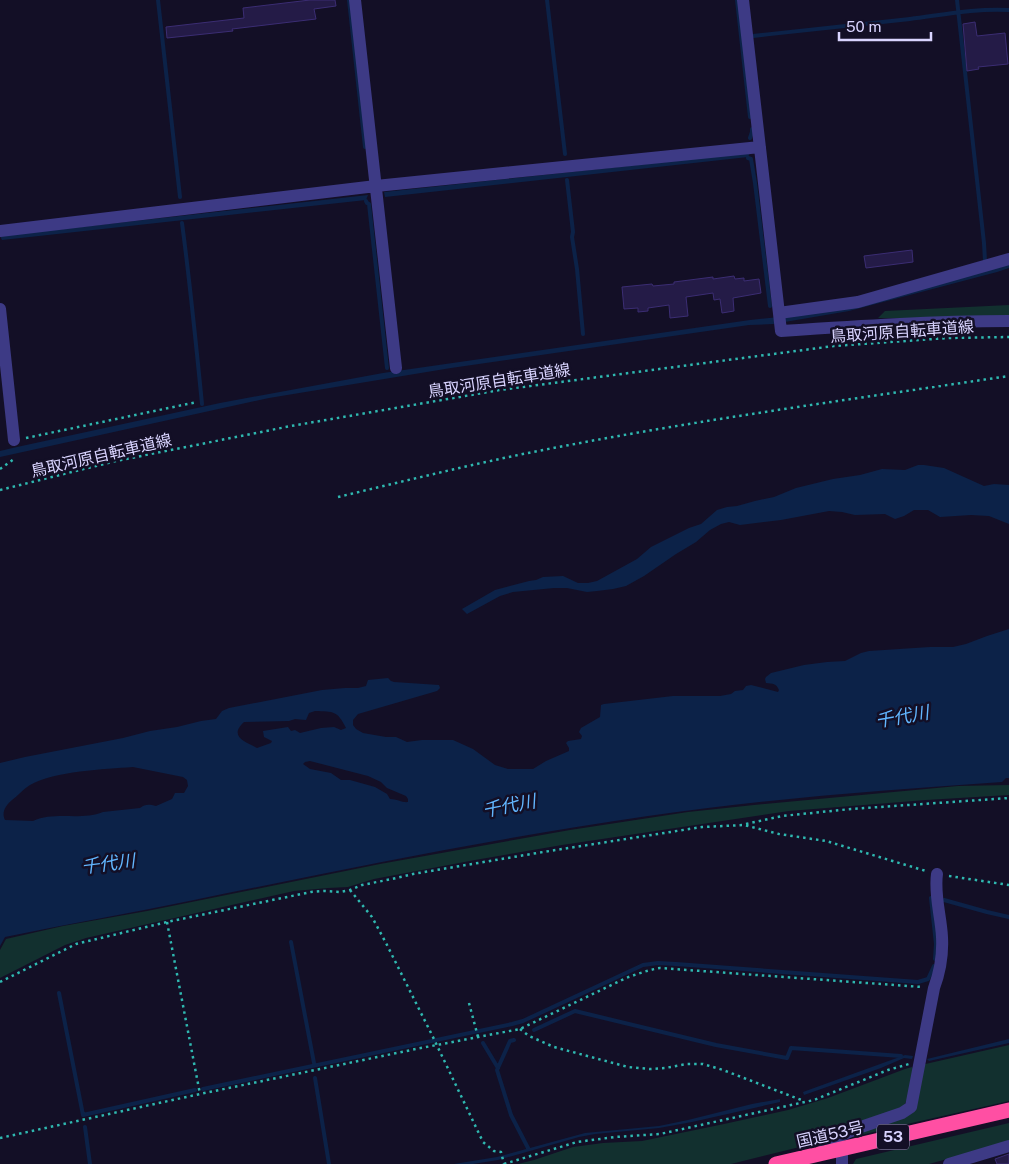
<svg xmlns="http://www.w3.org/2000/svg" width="1009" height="1164" viewBox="0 0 1009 1164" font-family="'Public Sans','Noto Sans JP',sans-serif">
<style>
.green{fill:#12302f}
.water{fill:#0c2248;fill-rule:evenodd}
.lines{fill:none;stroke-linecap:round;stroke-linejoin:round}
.stream{stroke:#0c2248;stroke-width:4}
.building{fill:#241b47;stroke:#3b2d73}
.path{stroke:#2fb8b0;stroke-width:2.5;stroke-dasharray:2.5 4;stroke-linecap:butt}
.minor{stroke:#3d3a85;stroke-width:12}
.highway{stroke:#ff4fa3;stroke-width:15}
.labels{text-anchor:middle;stroke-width:5;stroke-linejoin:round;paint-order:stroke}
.shield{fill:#130f26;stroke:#9e99be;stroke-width:1}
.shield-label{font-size:15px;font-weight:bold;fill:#d9d4ff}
.street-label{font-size:16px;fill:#d9d4ff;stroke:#130f26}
.water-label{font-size:18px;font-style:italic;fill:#62b6ff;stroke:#130f26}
</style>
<rect width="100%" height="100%" fill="#130f26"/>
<path class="green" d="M1009,305V318H878L885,311Z
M1009,785V795L926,800L789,811L562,845L475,860L374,879L348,887L328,888L294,891L86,938L65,945L0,978V950L6,939L63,926L147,911L380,864L570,830L688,812L754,805L958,786Z
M1009,1045V1101L916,1122L840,1140L906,1114L921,1065Z
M912,1067L914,1070L910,1093L903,1108L823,1142L816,1143L731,1164H518L534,1160L573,1147L603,1143L642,1141L724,1124L788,1110L828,1098L905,1069Z
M1009,1123V1142L929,1164H853L856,1159Z"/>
<path class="water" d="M750,153L748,157L385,197L384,192Z
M368,195L366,200L48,235L2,240L0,236Z
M1009,263V268L997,272L849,311L773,324L749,325L451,368L269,398L0,457V451L17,447L220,403L383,373L750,320L789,316Z
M918,465H924L944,468L984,486L994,484L1009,485V524L989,516L971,515L940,517L928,510H914L904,516L895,519L885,514L855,515L842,512L829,511L781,520L740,525L729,522L721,524L710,530L696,542L676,554L644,576L626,586L613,589L597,591L587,592L567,588H554L513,592L500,596L467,614L462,609L495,590L529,581L536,580L543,577L563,576L578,583H588L597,581L637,559L651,547L689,528L701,524L717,510L727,507L737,506L755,501L774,497L796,488L833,479L860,475L882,469L905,470Z
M1009,629V778H1006L1002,782C884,790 765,799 648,816C496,838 345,869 194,900C131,913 68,924 5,937L0,946V763L25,757L123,738L150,731L177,727L201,721L216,719L222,711L229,708L322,690L345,688H358L366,686L368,680L388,678L391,681L394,682L439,685L440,688L437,691L358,714L353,720V725L356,729L363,733L386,737H396L407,742L422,740H453L473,749L495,765L508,769H533L546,761L569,751V748L566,743L568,741L581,739L582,736L579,732L581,728L600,717L601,705L604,704L673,696H720L731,694L735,691L743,690L746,686L751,685L778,692L779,690C776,683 773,684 766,683L765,679L766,677L771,673L804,665L827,662L845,661L861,653L869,651L930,647H953L966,644L987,636ZM315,711C334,712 337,710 346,728L341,730L334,727L321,728L300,733L295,730L291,731L288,727L263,731L264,737L272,741L271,743L257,748C246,742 228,737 244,722L289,721L295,719L306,720L309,713ZM310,761L368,776L381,782L387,788L406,796L408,799V802C403,803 397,799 390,799L387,794L375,787L350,780H341L331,773L310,769L303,764L305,762ZM133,767L183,777L187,780L188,786L184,793H175L172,799L156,806C149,804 145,804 140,808L103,812C81,821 55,811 33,821L5,820C1,812 6,805 12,800C18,796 23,789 30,785C55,771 104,769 133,767Z
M1009,1039V1043L929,1061L927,1059Z
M905,1055L913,1056L912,1059L904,1058L881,1068L804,1095L803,1092Z
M780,1099V1102L692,1122L659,1128L595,1134L579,1137L498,1160L473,1164H454L497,1157L585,1133L659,1126L688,1120L752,1104Z"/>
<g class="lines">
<path class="stream" d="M158,0L180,197
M349,0L365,147
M547,0L565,154
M737,0L750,117
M957,0L984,243L985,261
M753,36C805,30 857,25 910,19C942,15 976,8 1009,10
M750,138L752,132V129
M748,158L751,159L755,183L770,306
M567,180L573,232L572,237L577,269L583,334
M366,201L367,203L369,204L387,368
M182,223C190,283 196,343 202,404
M931,898L936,944L935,959
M944,900L987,912L1009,917
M291,942L314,1063
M59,993L83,1115L195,1090
M534,1030L575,1011L716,1045L787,1058L791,1048L901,1056
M514,1040L510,1041L497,1070L511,1115L528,1148
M483,1043L498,1068
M315,1078L329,1164
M203,1089L512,1024L523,1021L643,965L658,963L676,964L918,982L928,979L934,966
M85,1127L90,1164"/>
</g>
<path class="building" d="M310,0H335L336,6L314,9L316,19L232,29L233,31L167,38L166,27L244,18L243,8Z
M975,22L977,36L1005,33L1008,64L978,67L979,69L967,71L963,24Z
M912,250L913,262L866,268L864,256Z
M734,276L735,279L744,278V281L759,279L761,293L733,298L734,311L722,313L720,299L714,300L713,293L686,297L688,316L670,318L669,305L648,308V311L638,312V308L624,309L622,287L652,284L653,286L674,284V282L713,277V279Z
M1009,1154V1164H997L995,1159Z"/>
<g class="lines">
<path class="path" d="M26,438L197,402
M0,469L14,459
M0,490L116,461L291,426L500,390L834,346L948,338L1009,337
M338,497C413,479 488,460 564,446C711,418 860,398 1009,376
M746,824L782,816L851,809L1009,798
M949,876L1009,885
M350,890L372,917L386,943L432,1035L483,1142L494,1151L501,1152L504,1164
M167,922L200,1094
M0,982L76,944L167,922L311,892L324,891L340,892L350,890L362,885L392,879L413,874L537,853L702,827L744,825L779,834L826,841L926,871
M469,1003L478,1037
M520,1029L529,1036L554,1047L628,1067L650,1069L665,1068L687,1064H703L723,1070L804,1101
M0,1138L200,1094L416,1049L520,1029L626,978C637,974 648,970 660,968L922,987
M504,1164L577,1142L615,1137L660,1134L791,1105L814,1100L888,1070L909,1064"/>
<path class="minor" d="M355,0L396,368
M743,0L781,331C857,326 933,321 1009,321
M0,231L376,186L760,147
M0,309L14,440
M779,313L858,302L1009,259
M842,1149V1164
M821,1153L833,1139L858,1128L902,1113L911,1107L934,988C940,972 943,955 942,937C941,916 934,895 937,874
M949,1164L1009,1146"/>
<path class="highway" d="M776,1164L1009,1110"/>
</g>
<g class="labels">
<rect class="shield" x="877" y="1124.5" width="32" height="25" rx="4"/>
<g class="shield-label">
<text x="893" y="1142">53</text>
</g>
<g class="street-label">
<text transform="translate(902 331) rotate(-4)" y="6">鳥取河原自転車道線</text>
<text transform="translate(499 380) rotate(-9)" y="6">鳥取河原自転車道線</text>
<text transform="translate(101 455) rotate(-13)" y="6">鳥取河原自転車道線</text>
<text transform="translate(830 1134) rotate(-13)" y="6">国道53号</text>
</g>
<g class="water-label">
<text transform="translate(902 717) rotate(-10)" y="6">千代川</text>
<text transform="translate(509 806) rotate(-11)" y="6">千代川</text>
<text transform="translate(108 864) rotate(-7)" y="6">千代川</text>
</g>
</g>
<path d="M839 32v8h92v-8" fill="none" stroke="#d9d4ff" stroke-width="2.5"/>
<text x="846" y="32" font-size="15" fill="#d9d4ff" stroke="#130f26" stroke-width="4" paint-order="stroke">50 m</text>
</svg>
